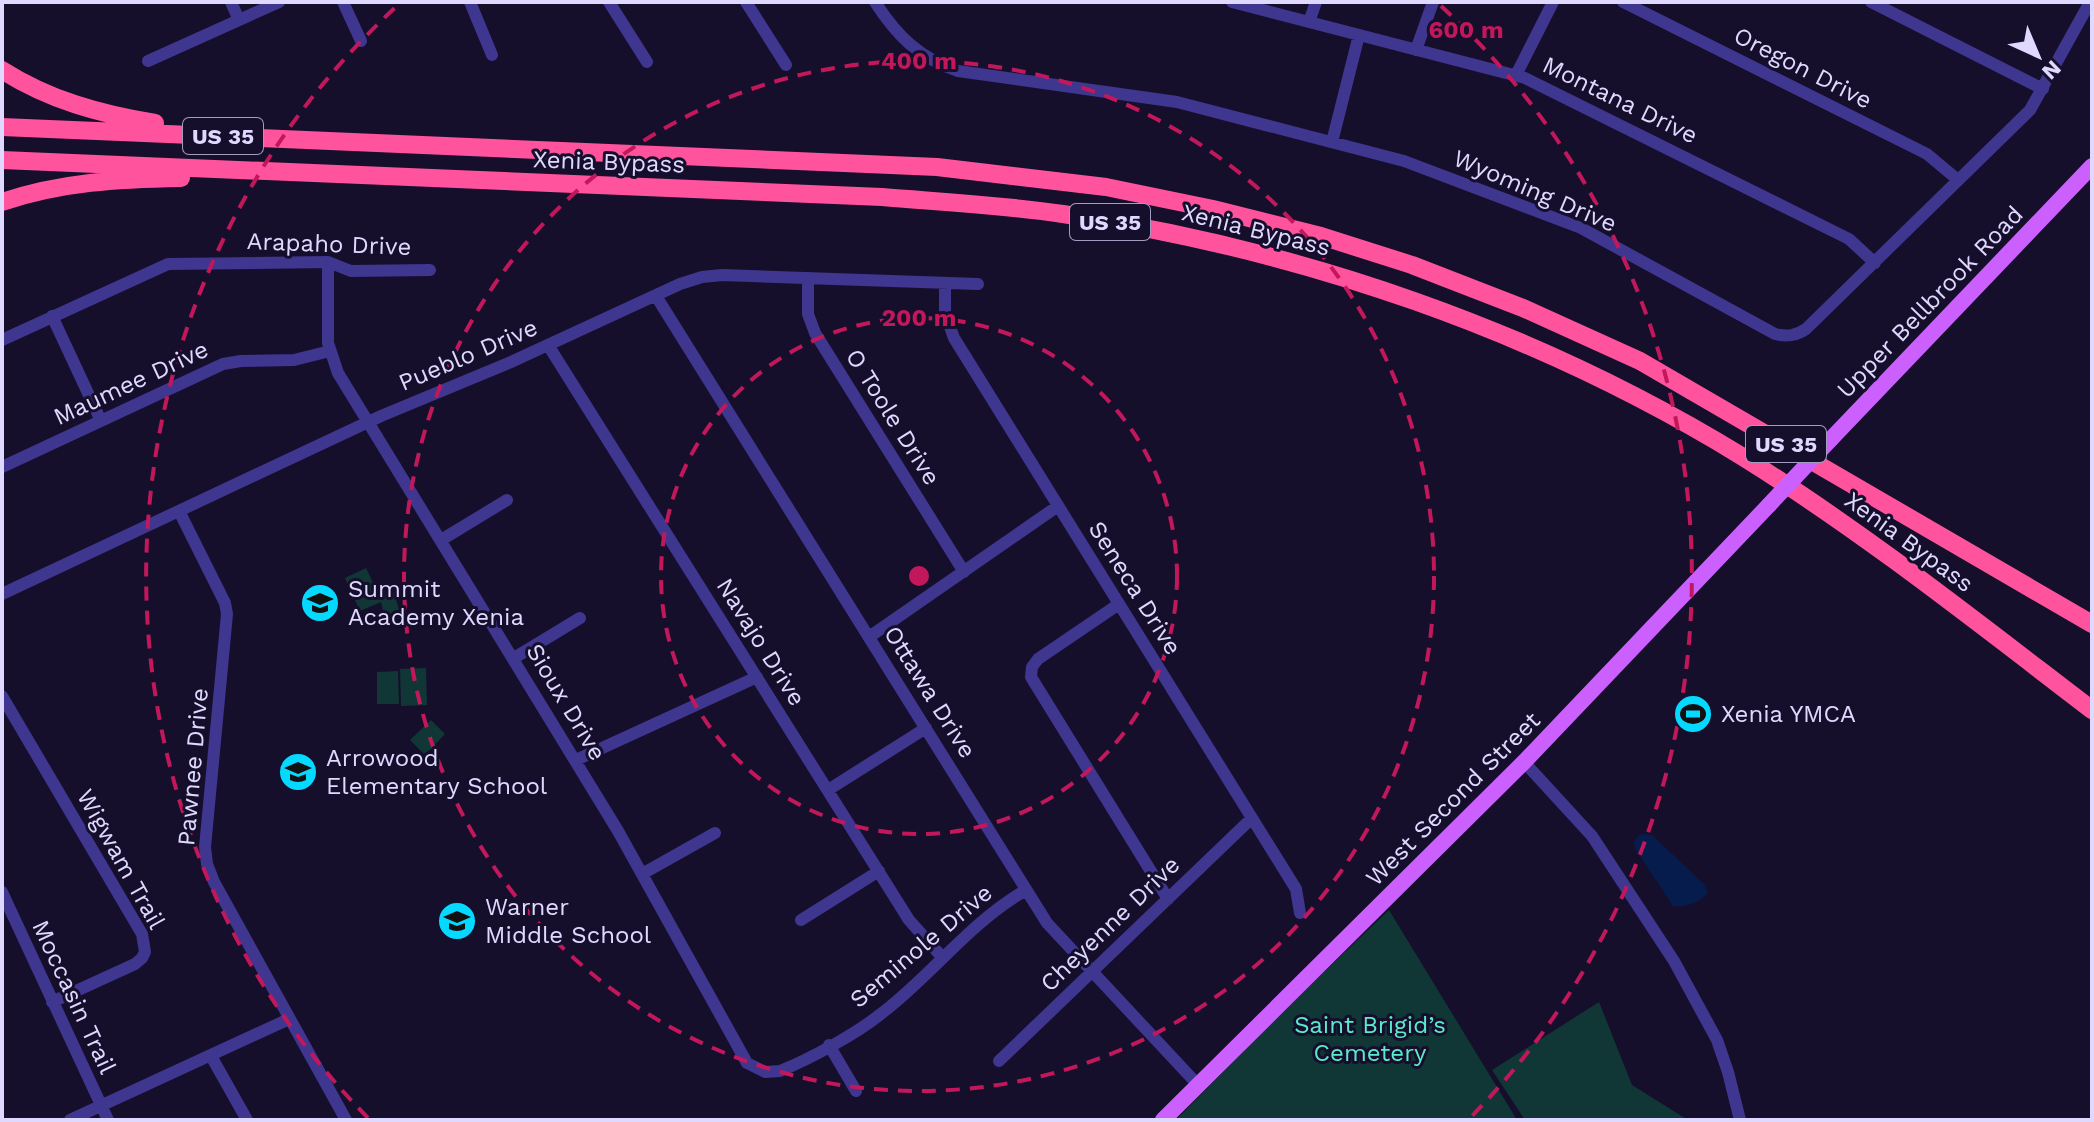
<svg xmlns="http://www.w3.org/2000/svg" width="2094" height="1122" viewBox="0 0 2094 1122" font-family="'Work Sans',sans-serif">
<style>
.green{fill:#113636}
.water{fill:#061c4d}
.lines{fill:none;stroke-linecap:round;stroke-linejoin:round}
.minor{stroke:#3e368f;stroke-width:12}
.major{stroke:#cc60ff;stroke-width:16}
.highway{stroke:#ff549d;stroke-width:18}
.major-bridge{stroke:#cc60ff;stroke-width:16}
.ring{fill:none;stroke:#c2185b;stroke-width:4;stroke-dasharray:14 10}
.labels{text-anchor:middle;stroke-width:6;stroke-linejoin:round;paint-order:stroke}
.shield{fill:#150f2c;stroke:#a39cc0;stroke-width:2}
.shield-label{font-size:22px;font-weight:bold;fill:#e0d9ff}
.street-label{font-size:24px;fill:#e0d9ff;stroke:#150f2c}
.poi-label{font-size:24px;fill:#e0d9ff;stroke:#150f2c;text-anchor:start}
.park-label{font-size:24px;fill:#5aeace;stroke:#150f2c}
.centre{fill:#c2185b;stroke:#150f2c;stroke-width:4}
.ring-label{font-size:24px;text-anchor:middle;font-weight:bold;fill:#c2185b;stroke:#150f2c;stroke-width:6;stroke-linejoin:round;paint-order:stroke}
</style>
<rect width="100%" height="100%" fill="#150f2c"/>
<path class="green" d="M366,568L379,595L393,591L402,618L386,622L381,602L360,611L345,578Z
M426,668L427,705L401,706L400,669Z
M398,671L399,704H377V672Z
M431,720L445,734L425,755L410,740Z
M1389,910L1517,1120H1176L1283,1011Z
M1599,1002L1632,1085L1688,1120H1525L1492,1070Z"/>
<path class="water" d="M1645,834L1652,835L1705,885L1708,893C1700,902 1685,908 1673,906L1636,850L1634,842L1639,835Z"/>
<g class="lines">
<path class="minor" d="M231,2L239,20
M343,2L361,41
M470,2L492,55
M609,2L647,62
M746,2L786,65
M875,2C897,36 919,58 958,71L1177,102L1404,161L1581,228L1775,334C1787,337 1796,336 1806,329L2030,110L2090,2
M1232,2L1525,78L1849,239L1875,263
M1623,2L1927,154L1958,180
M1871,2L2043,89
M1309,22L1316,2
M1416,50L1433,2
M148,61L279,2
M1516,75L1553,2
M1332,142L1359,35
M328,262V343L338,373L618,831L747,1063L765,1072L780,1071C810,1059 856,1034 882,1013C933,974 969,923 1026,890
M808,278V314L815,333L964,572
M945,283V313L954,338L1296,889L1300,913
M656,296L1047,923L1199,1086
M52,316L101,421
M2,340L168,264L328,262L351,271L430,270
M548,345L909,920L942,957
M2,467L223,364L241,361L294,360L330,351
M179,511L225,603L227,614L205,847L207,864L214,882L346,1120
M441,540L507,500
M2,594L381,416L511,362L680,284L702,277L722,275L978,284
M1119,604L1038,659L1032,667L1031,677L1168,899
M869,637L1058,506
M514,658L580,618
M2,696L142,934L145,952L142,958L135,964L52,1002
M576,760L757,677
M1524,762L1592,836L1674,961L1717,1040L1728,1072L1740,1120
M828,790L926,728
M642,874L715,833
M2,892L108,1120
M801,920L879,871
M829,1045L856,1091
M211,1056L247,1120
M999,1061L1252,818
M70,1120L289,1019"/>
<path class="major" d="M1831,439L2092,166
M1163,1120L1524,762L1769,505"/>
<path class="highway" d="M2,70C49,100 100,114 155,123
M2,127L937,167L1106,187L1213,209L1321,236L1412,265L1523,308L1640,361L2092,624
M2,160L882,197C943,202 1003,205 1063,214C1303,250 1536,330 1743,457C1865,533 1978,623 2092,710
M2,202C61,182 119,179 181,178"/>
<path class="major-bridge" d="M1769,505L1831,439"/>
</g>
<g class="ring">
<circle cx="919" cy="576" r="258"/>
<circle cx="919" cy="576" r="515"/>
<path d="M368 1118A773 773 0 0 1 397 6M1441 6A773 773 0 0 1 1470 1118"/>
</g>
<defs>
<g id="school-disc" transform="scale(2)"><circle r="9.5" fill="#05d9ff" stroke="#150f2c"/><path d="M0-5L7-2L0 1L-7-2ZM-4 1L0 2.5L4 1V4Q0 6-4 4Z" fill="#111"/></g>
<g id="stadium-disc" transform="scale(2)"><circle r="9.5" fill="#05d9ff" stroke="#150f2c"/><path d="M0-5a6.5 5 0 1 0 0 10a6.5 5 0 1 0 0-10ZM-3.5-1.8h7v3.6h-7Z" fill="#111"/></g>
</defs>
<g fill-rule="evenodd">
<use href="#school-disc" x="320" y="603"/>
<use href="#stadium-disc" x="1693" y="714"/>
<use href="#school-disc" x="298" y="772"/>
<use href="#school-disc" x="457" y="921"/>
</g>
<g class="labels">
<g class="shield">
<rect x="183" y="118" width="80" height="36" rx="6"/>
<rect x="1070" y="204" width="80" height="36" rx="6"/>
<rect x="1746" y="426" width="80" height="36" rx="6"/>
</g>
<g class="shield-label">
<text x="223" y="144">US 35</text>
<text x="1110" y="230">US 35</text>
<text x="1786" y="452">US 35</text>
</g>
<g class="street-label">
<text transform="translate(1803 68) rotate(27)" y="8">Oregon Drive</text>
<text transform="translate(1620 100) rotate(26)" y="8">Montana Drive</text>
<text transform="translate(609 162) rotate(2)" y="8">Xenia Bypass</text>
<text transform="translate(1535 191) rotate(23)" y="8">Wyoming Drive</text>
<text transform="translate(1256 230) rotate(14)" y="8">Xenia Bypass</text>
<text transform="translate(329 244) rotate(2)" y="8">Arapaho Drive</text>
<text transform="translate(1930 302) rotate(-46)" y="8">Upper Bellbrook Road</text>
<text transform="translate(468 355) rotate(-23)" y="8">Pueblo Drive</text>
<text transform="translate(131 383) rotate(-25)" y="8">Maumee Drive</text>
<text transform="translate(893 417) rotate(58)" y="8">O Toole Drive</text>
<text transform="translate(1909 542) rotate(36)" y="8">Xenia Bypass</text>
<text transform="translate(1135 588) rotate(58)" y="8">Seneca Drive</text>
<text transform="translate(761 642) rotate(58)" y="8">Navajo Drive</text>
<text transform="translate(930 692) rotate(58)" y="8">Ottawa Drive</text>
<text transform="translate(566 702) rotate(59)" y="8">Sioux Drive</text>
<text transform="translate(193 767) rotate(-85)" y="8">Pawnee Drive</text>
<text transform="translate(1453 799) rotate(-45)" y="8">West Second Street</text>
<text transform="translate(121 859) rotate(61)" y="8">Wigwam Trail</text>
<text transform="translate(1110 924) rotate(-44)" y="8">Cheyenne Drive</text>
<text transform="translate(921 946) rotate(-40)" y="8">Seminole Drive</text>
<text transform="translate(74 997) rotate(65)" y="8">Moccasin Trail</text>
</g>
<g class="poi-label">
<text x="348" y="597">Summit<tspan x="348" dy="28">Academy Xenia</tspan></text>
<text x="1721" y="722">Xenia YMCA</text>
<text x="326" y="766">Arrowood<tspan x="326" dy="28">Elementary School</tspan></text>
<text x="485" y="915">Warner<tspan x="485" dy="28">Middle School</tspan></text>
</g>
<g class="park-label">
<text x="1370" y="1033">Saint Brigid’s<tspan x="1370" dy="28">Cemetery</tspan></text>
</g>
</g>
<circle cx="919" cy="576" r="12" class="centre"/>
<g class="ring-label">
<text x="1466" y="38">600 m</text>
<text x="919" y="69">400 m</text>
<text x="919" y="326">200 m</text>
</g>
<rect width="2094" height="1122" fill="none" stroke="#e0d9ff" stroke-width="8"/>
<g transform="translate(2038 56) rotate(136)" stroke="#150f2c" stroke-width="6" paint-order="stroke">
<path d="M0-6L14 30L0 20L-14 30Z" fill="#e0d9ff"/>
<text y="-12" font-size="22" font-weight="bold" text-anchor="middle" fill="#e0d9ff">N</text>
</g>
</svg>
